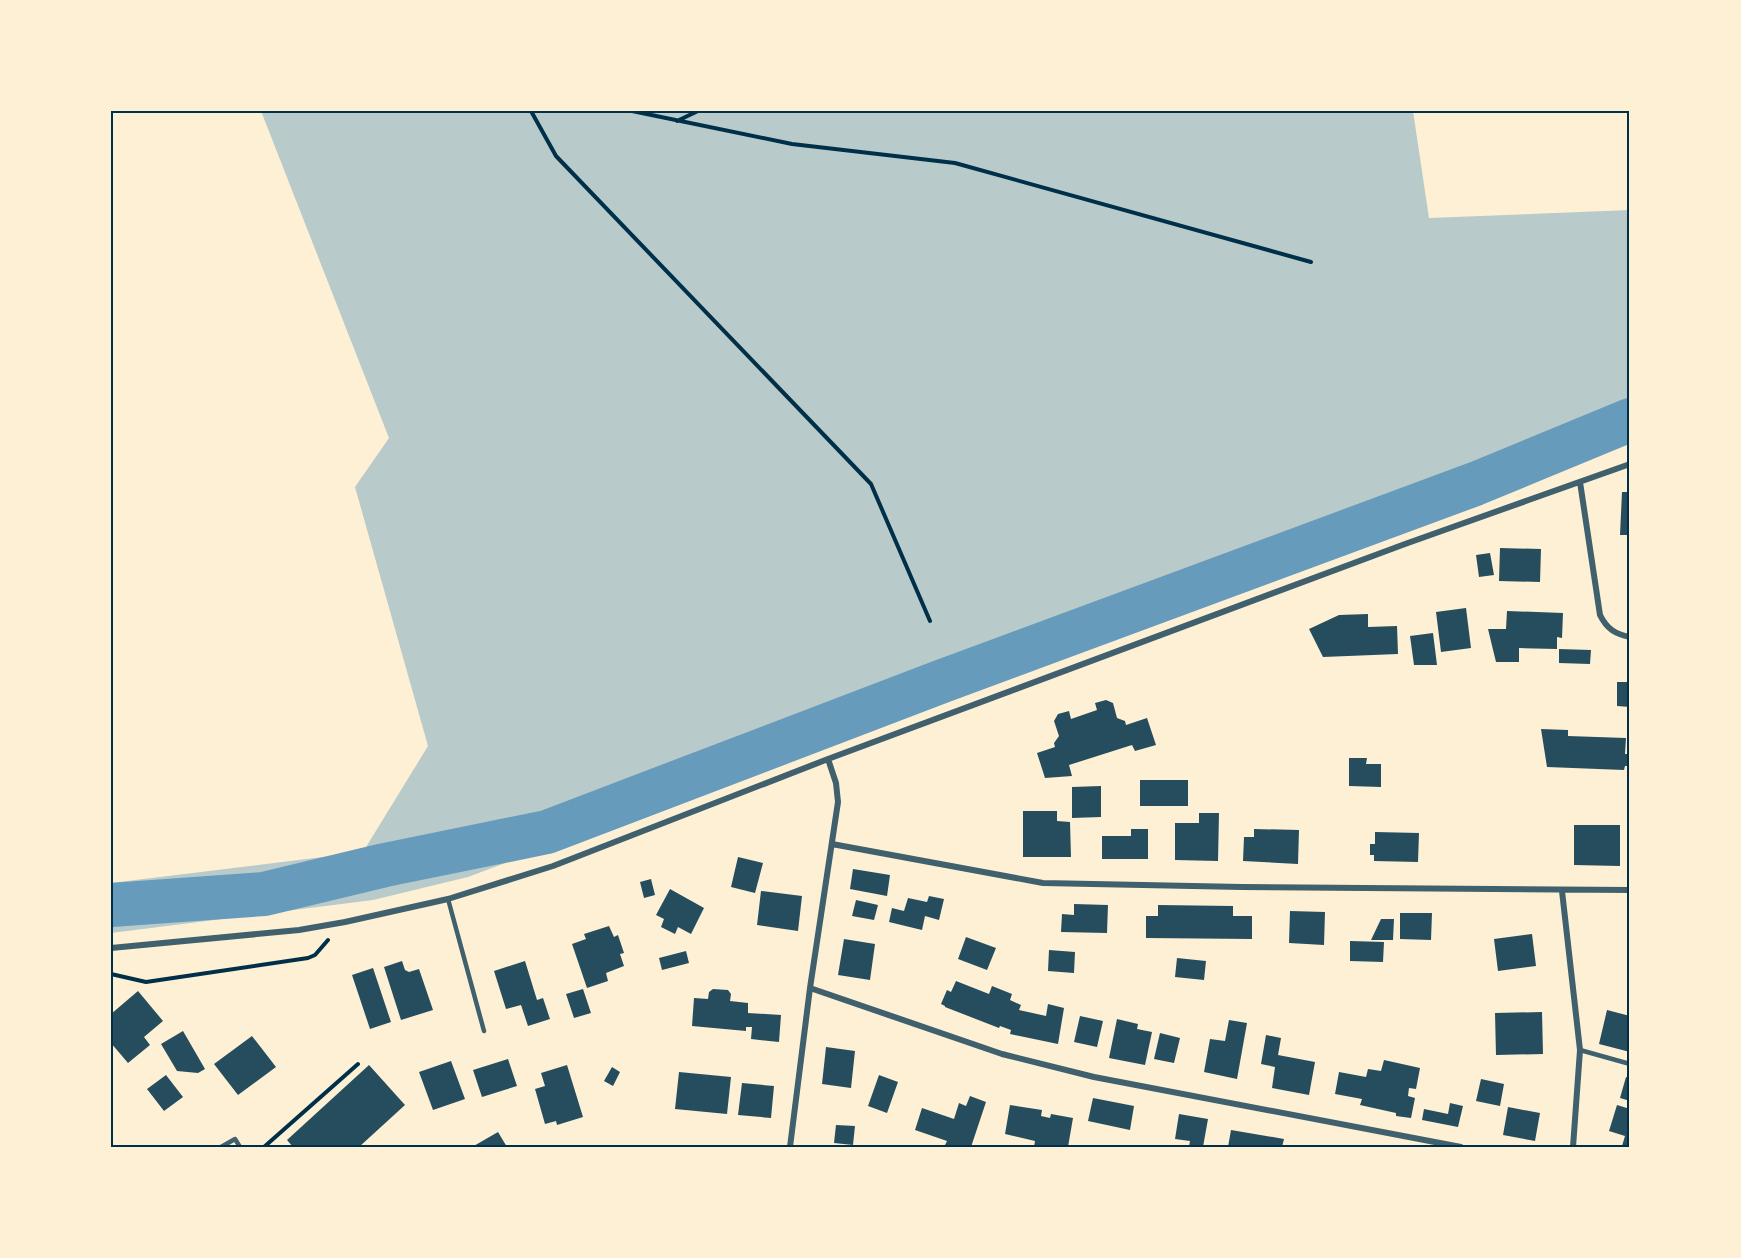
<svg xmlns="http://www.w3.org/2000/svg" width="1741" height="1258" viewBox="0 0 1741 1258" font-family="'Source Sans 3',sans-serif">
<style>
.green{fill:#b9caca}
.lines{fill:none;stroke-linecap:round;stroke-linejoin:round}
.river{stroke:#669bbc;stroke-width:44}
.building{fill:#264d5e}
.path{stroke:#003049;stroke-width:4}
.service{stroke:#3f606c;stroke-width:4.5}
.minor{stroke:#3f606c;stroke-width:6}
.neatline{fill:none;stroke:#003049;stroke-width:2}
</style>
<rect width="100%" height="100%" fill="#fdf0d5"/>
<path class="green" d="M261,111H1413L1429,218L1630,210V438L468,877L373,900L111,933V883L363,852L428,746L355,487L389,438Z"/>
<g class="lines">
<path class="river" d="M111,905L264,894L385,865L547,832L940,682L1475,484L1630,420"/>
</g>
<path class="building" d="M1622,492H1630V535H1620Z
M1500,548L1541,549L1540,582L1499,581Z
M1490,553L1494,575L1479,577L1476,555Z
M1466,608L1471,648L1441,652L1436,612Z
M1507,611L1563,613L1562,638L1557,637V649L1519,648V662H1496L1488,629H1506Z
M1368,614V627L1397,626L1398,654L1323,657L1309,629L1339,615Z
M1433,633L1437,665H1414L1410,636Z
M1559,649L1591,650L1590,664L1559,663Z
M1617,682H1630V707L1617,706Z
M1106,700L1113,703L1117,718L1125,721L1126,725L1147,718L1156,745L1135,751L1132,745L1069,765L1072,776L1045,778L1037,753L1055,747L1054,743L1059,736L1054,721L1058,714L1069,711L1071,719L1097,710L1095,703Z
M1541,729L1568,730V736L1626,738L1625,754H1630L1629,766H1625L1624,770L1547,767Z
M1349,758H1367L1366,764H1381V787L1349,786Z
M1140,780H1188V806H1140Z
M1101,786V817L1072,818V787Z
M1023,811H1057V821L1070,822L1071,857H1023Z
M1199,813H1219L1218,861L1175,860V823H1199Z
M1574,825H1620V866L1574,865Z
M1131,829H1148V859H1102V836H1131Z
M1254,829L1299,830L1298,864L1243,861L1244,837H1254Z
M1375,832L1419,833L1418,862L1374,861V855H1370V844H1375Z
M738,857L763,863L755,893L731,887Z
M853,869L890,875L887,896L850,889Z
M651,879L655,895L644,898L640,882Z
M670,889L704,908L691,934L678,927L675,934L661,927L664,919L656,915Z
M761,891L802,896L798,931L757,925Z
M929,896L944,899L939,920L925,916L922,930L889,922L892,908L904,911L908,898L927,902Z
M856,900L878,905L874,920L852,916Z
M1074,904L1108,905L1107,933L1061,932L1062,914L1074,915Z
M1158,905L1233,906V916H1252V939L1146,938V916H1158Z
M1290,911L1325,912L1324,945L1289,943Z
M1400,913H1432L1431,940L1400,939Z
M1381,919H1394L1393,940H1371Z
M609,926L614,937L618,935L624,953L620,954L624,966L606,973L608,981L587,988L572,944L586,939L584,934Z
M1532,934L1536,966L1498,971L1494,939Z
M966,937L996,948L987,970L958,959Z
M844,939L875,944L870,980L838,975Z
M1350,941L1384,942L1383,962L1350,961Z
M1049,950L1075,952L1074,973L1048,971Z
M686,951L689,963L662,970L659,958Z
M1177,958L1206,961L1204,980L1175,977Z
M402,961L405,970L409,972L419,969L433,1010L401,1020L384,967Z
M525,961L537,1000L543,998L550,1019L528,1026L521,1005L506,1009L494,971Z
M373,968L391,1022L370,1029L352,975Z
M956,981L989,994L992,986L1012,994L1010,1000L1021,1005L1019,1010L1046,1016L1048,1004L1064,1008L1058,1044L1010,1034L1011,1030L1000,1026L999,1028L945,1007V1006L941,1004L947,990L951,992Z
M583,989L591,1013L574,1018L566,994Z
M713,989L728,990L731,994L730,1001L748,1003V1013L781,1015L779,1042L751,1039L752,1027H746V1031L692,1026L694,998L708,999L709,992Z
M138,991L163,1021L144,1037L150,1045L128,1063L111,1043V1014Z
M1607,1010L1630,1016V1052L1599,1044Z
M1542,1012L1543,1054L1496,1055L1495,1013Z
M1080,1016L1103,1021L1097,1047L1074,1042Z
M1117,1019L1138,1024L1137,1029L1152,1032L1145,1065L1109,1058Z
M1229,1020L1247,1023L1237,1079L1204,1072L1210,1039L1225,1041Z
M183,1031L205,1069L198,1073L177,1071L161,1044Z
M1160,1033L1180,1038L1174,1063L1154,1059Z
M1266,1035L1281,1038L1278,1055L1315,1062L1309,1095L1272,1088L1275,1067L1261,1064Z
M252,1036L276,1067L238,1095L214,1064Z
M826,1047L855,1051L851,1088L822,1084Z
M508,1059L517,1086L482,1097L473,1070Z
M1384,1060L1420,1068L1416,1089L1409,1088L1408,1096L1415,1098L1411,1118L1396,1116V1113L1360,1105L1362,1099L1335,1094L1339,1072L1366,1077L1368,1069L1381,1071Z
M451,1061L465,1099L433,1110L419,1072Z
M369,1065L405,1105L359,1147H293L287,1140Z
M567,1065L583,1117L557,1125L556,1121L545,1124L535,1089L545,1086L541,1073Z
M612,1067L620,1072L613,1086L604,1081Z
M679,1072L731,1077L727,1114L675,1109Z
M166,1075L183,1097L164,1111L147,1089Z
M879,1075L898,1082L887,1113L868,1106Z
M1626,1077L1630,1078V1101L1620,1098Z
M1481,1079L1504,1084L1500,1106L1476,1101Z
M742,1083L774,1086L771,1118L738,1115Z
M970,1096L986,1102L971,1147H944L947,1141L915,1130L922,1108L954,1119L959,1103L966,1106Z
M1093,1098L1134,1106L1130,1130L1088,1121Z
M1450,1103L1463,1106L1458,1127L1422,1120L1424,1109L1448,1114Z
M1010,1105L1042,1110L1041,1116L1050,1118L1051,1114L1073,1118L1068,1147H1034L1035,1141L1005,1134Z
M1617,1105L1630,1109V1147L1622,1146L1625,1136L1609,1131Z
M1508,1107L1540,1113L1535,1141L1503,1135Z
M1179,1114L1208,1119L1203,1147H1189L1190,1141L1175,1139Z
M836,1125L855,1126L853,1145L834,1143Z
M1231,1130L1284,1139L1282,1147H1228Z
M498,1132L507,1147H472Z"/>
<g class="lines">
<path class="path" d="M531,111L556,156L871,484L930,621
M632,111L792,144L955,163L1311,262
M677,121L698,111
M111,974L146,982L308,958L315,955L328,940
M264,1147L358,1064"/>
<path class="service" d="M448,899L484,1031
M1580,1050L1630,1064
M221,1147L235,1139L240,1147"/>
<path class="minor" d="M1580,482L1600,615C1607,629 1615,634 1630,637
M832,844L1043,883L1242,887L1630,890
M1562,891L1580,1050L1573,1147
M111,948L299,930L345,922L448,899L553,866L828,759L1405,544L1630,464
M810,988L1002,1054L1094,1077L1461,1147
M790,1147L810,988L838,802L836,783L828,759"/>
</g>
<rect width="1741" height="1258" fill="none" stroke="#fdf0d5" stroke-width="225"/>
<rect x="112" y="112" width="1516" height="1034" class="neatline"/>
</svg>
